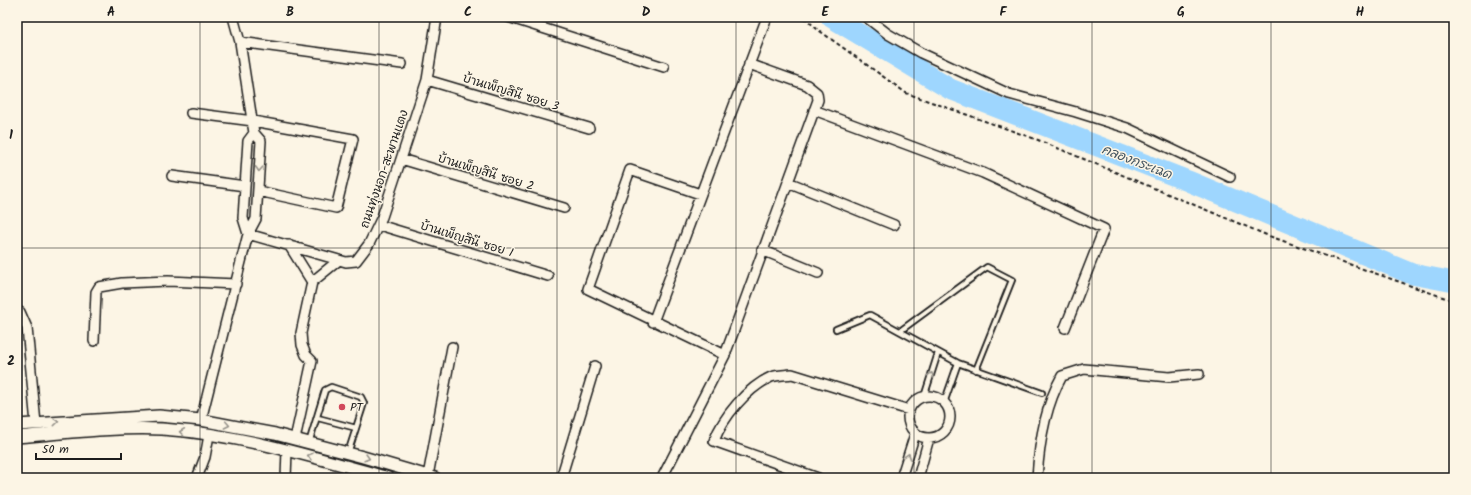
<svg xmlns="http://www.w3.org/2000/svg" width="1471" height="495" viewBox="0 0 1471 495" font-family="Kalam,'Playpen Sans Thai',sans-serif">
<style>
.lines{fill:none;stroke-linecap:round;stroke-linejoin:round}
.river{stroke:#9ed6fe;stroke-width:21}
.service-casing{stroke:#1c1c1c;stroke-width:8}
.minor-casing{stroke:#1c1c1c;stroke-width:12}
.tertiary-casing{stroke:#1c1c1c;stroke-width:14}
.path{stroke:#1c1c1c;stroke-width:2;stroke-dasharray:4 3;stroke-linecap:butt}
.service{stroke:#fcf5e5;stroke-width:4.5}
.minor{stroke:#fcf5e5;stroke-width:9}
.tertiary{stroke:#fcf5e5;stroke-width:11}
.oneway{stroke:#97938b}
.grid{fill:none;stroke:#1c1c1c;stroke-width:1;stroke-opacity:0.55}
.poi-dot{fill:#d1495b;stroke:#fcf5e5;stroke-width:1.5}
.labels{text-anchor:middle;stroke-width:3;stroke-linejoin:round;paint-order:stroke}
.street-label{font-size:12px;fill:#1c1c1c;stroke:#fcf5e5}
.poi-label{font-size:12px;fill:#1c1c1c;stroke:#fcf5e5;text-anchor:start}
.water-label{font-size:13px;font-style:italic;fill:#435460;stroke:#fcf5e5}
.neatline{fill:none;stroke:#1c1c1c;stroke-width:1.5}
.grid-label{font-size:13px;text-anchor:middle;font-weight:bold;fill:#1c1c1c}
</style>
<rect width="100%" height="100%" fill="#fcf5e5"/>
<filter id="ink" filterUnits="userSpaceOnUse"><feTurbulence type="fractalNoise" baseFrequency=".025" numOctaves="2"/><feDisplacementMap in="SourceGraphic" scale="8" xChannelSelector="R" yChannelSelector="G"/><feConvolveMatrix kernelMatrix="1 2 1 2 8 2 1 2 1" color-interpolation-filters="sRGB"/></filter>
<g filter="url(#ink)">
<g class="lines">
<path class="river" d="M831,17L950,89L1188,181L1412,274L1454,282"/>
<g class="service-casing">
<path id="service" d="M836,329L870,315L958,363L1042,393
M900,331L987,267L1012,280L976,370
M924,397L938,353
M944,403L958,363
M318,418L356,428
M309,443L325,390L331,387L361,397L364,403L348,453"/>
</g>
<g class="minor-casing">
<path id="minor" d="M508,17L664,67
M866,17L888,34L921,53L1009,94L1076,112L1127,128L1230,177
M240,42L402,64
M427,80L589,128
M814,110L983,173L1104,229L1065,328
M191,113L253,121L353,139L336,208L258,191
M401,159L564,208
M172,176L245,186
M788,182L894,225
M700,194L630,170L588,289L725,355
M379,225L548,276
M248,234L346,262L356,261L369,244L382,217L427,80L437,17
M248,234L243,218L248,141L254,133
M289,245L312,282
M762,250L818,273
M20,312L27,328L36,424
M653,322L767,17
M94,341L96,292L99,287L122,283L168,281L236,284
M908 417a21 21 0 1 1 42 0a21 21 0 1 1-42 0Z
M201,420L248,234L256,219L261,141L254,133L240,42L233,17
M295,439L312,361L306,355L302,345L301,333L312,282L339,260
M428,476L452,347
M197,478L205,457L209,435
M286,478L287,450
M561,478L595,366
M662,478L725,355L818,100L817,93L807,85L749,64
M818,478L714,441C723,417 747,388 771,377C777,375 785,375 792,374L909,410
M901,478L915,434
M918,478L929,438
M1037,478C1039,444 1045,406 1062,376L1084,369L1169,377L1199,374"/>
</g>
<g class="tertiary-casing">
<path id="tertiary" d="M17,425L159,416L201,420L275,434L363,457L435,478
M17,437C65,433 114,427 162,429C239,434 314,457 388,478"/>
</g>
<path class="path" d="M804,17L817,29L906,93L1038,140L1269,236L1454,301"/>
<use href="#service" class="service"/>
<use href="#minor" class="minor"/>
<use href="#tertiary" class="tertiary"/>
</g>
<defs><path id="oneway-chevron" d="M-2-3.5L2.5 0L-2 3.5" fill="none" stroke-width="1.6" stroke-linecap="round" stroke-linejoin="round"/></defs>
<g class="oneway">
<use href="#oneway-chevron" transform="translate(259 169) rotate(93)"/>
<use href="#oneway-chevron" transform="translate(931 375) rotate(-71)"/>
<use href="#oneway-chevron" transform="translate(56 422) rotate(-5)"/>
<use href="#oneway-chevron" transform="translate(227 425) rotate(11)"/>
<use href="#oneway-chevron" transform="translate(182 432) rotate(-173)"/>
<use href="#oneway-chevron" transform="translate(310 456) rotate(-164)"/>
<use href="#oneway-chevron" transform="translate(908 456) rotate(-72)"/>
<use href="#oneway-chevron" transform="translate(367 458) rotate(16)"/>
</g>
</g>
<path class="grid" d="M200,17V478M379,17V478M557,17V478M736,17V478M914,17V478M1092,17V478M1271,17V478M17,248H1454"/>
<circle class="poi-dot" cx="342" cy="407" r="4"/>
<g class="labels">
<g class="street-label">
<text transform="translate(511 92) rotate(17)" y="4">บ้านเพ็ญสินี ซอย 3</text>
<text transform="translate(384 169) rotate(-71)" y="4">ถนนทุ่งนอก-สะพานแตง</text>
<text transform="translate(486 172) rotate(17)" y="4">บ้านเพ็ญสินี ซอย 2</text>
<text transform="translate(467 239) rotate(17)" y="4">บ้านเพ็ญสินี ซอย 1</text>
</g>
<g class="poi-label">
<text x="350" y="411">PT</text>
</g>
<g class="water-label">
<text transform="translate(1137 161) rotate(21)" y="5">คลองกระเฉด</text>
</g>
</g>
<rect width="1471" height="495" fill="none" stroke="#fcf5e5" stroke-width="44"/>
<path d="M36 453v6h85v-6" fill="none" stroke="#1c1c1c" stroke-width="2"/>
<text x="42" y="453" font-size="12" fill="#1c1c1c" stroke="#fcf5e5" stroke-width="3" paint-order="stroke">50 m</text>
<rect x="22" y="22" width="1427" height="451" class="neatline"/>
<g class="grid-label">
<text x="111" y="16">A</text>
<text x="290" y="16">B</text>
<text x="468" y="16">C</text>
<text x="646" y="16">D</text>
<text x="825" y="16">E</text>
<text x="1003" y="16">F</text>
<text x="1181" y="16">G</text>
<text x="1360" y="16">H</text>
<text x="11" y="139">1</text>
<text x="11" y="365">2</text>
</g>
</svg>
